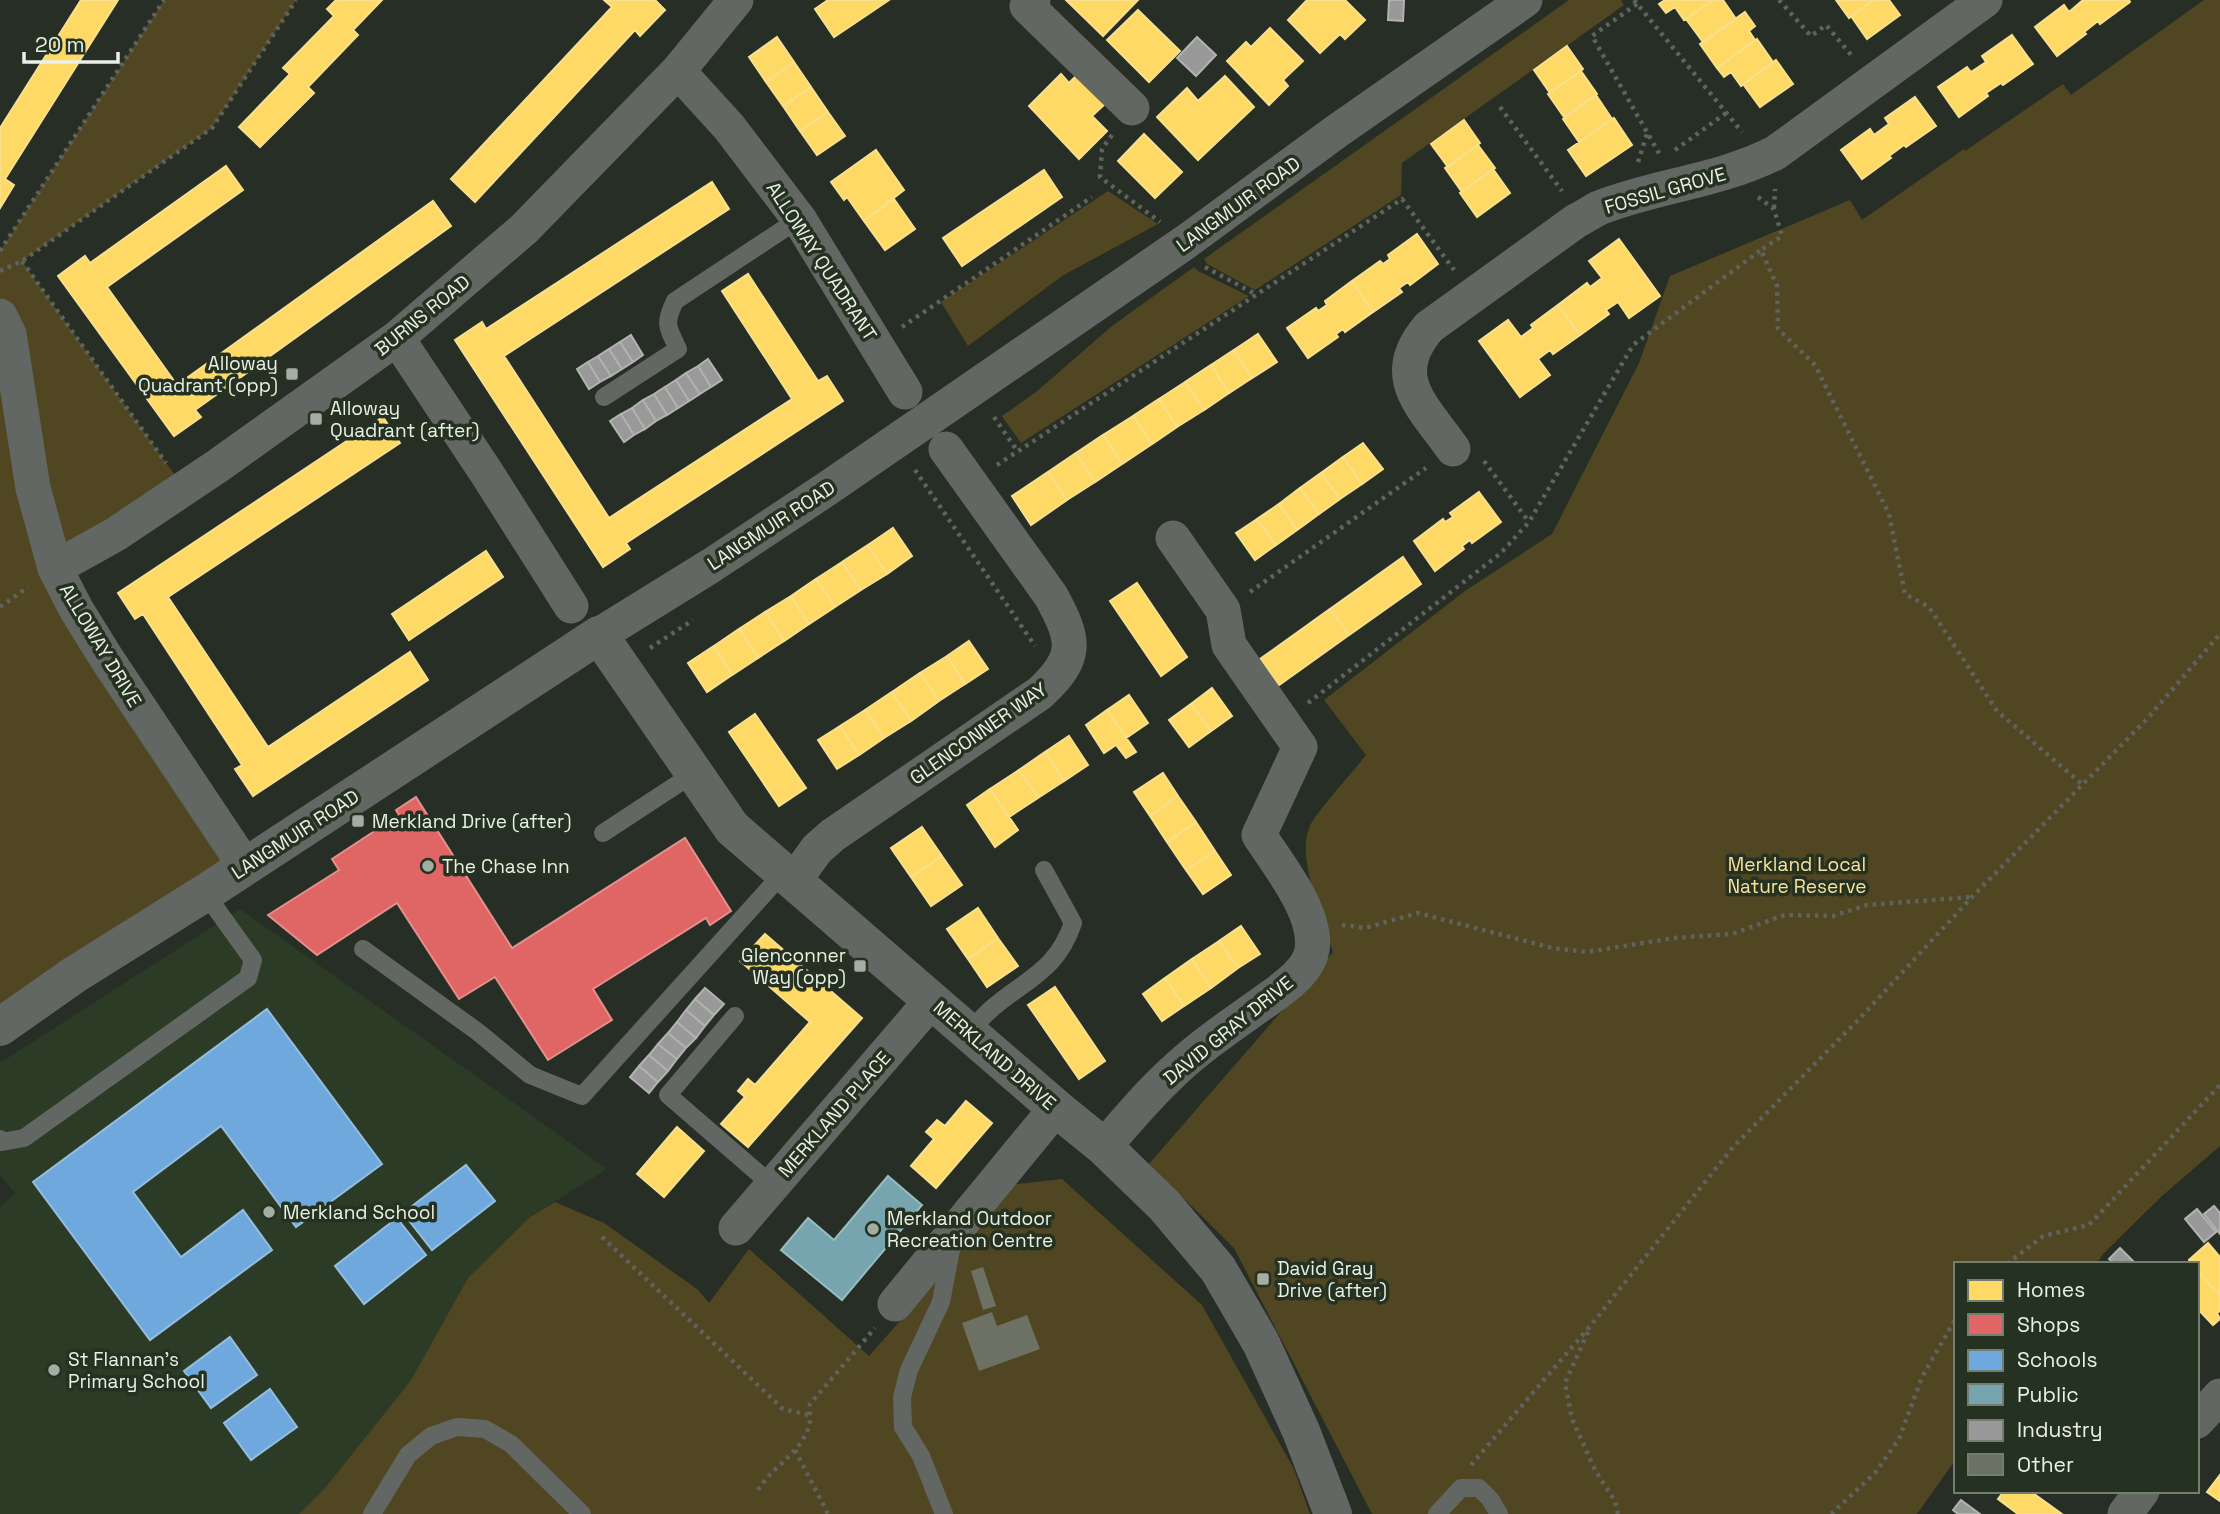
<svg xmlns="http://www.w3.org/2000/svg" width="2220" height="1514" viewBox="0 0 2220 1514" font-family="'Space Grotesk',sans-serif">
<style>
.built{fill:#2c3b26}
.green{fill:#514622}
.homes{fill:#ffd966;stroke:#f8e08c;stroke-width:2}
.shops{fill:#e06666;stroke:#e3908c;stroke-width:2}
.schools{fill:#6fa8dc;stroke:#94bedf;stroke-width:2}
.public{fill:#76a5af;stroke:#98bcc0;stroke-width:2}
.industry{fill:#999;stroke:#b1b3b0;stroke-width:2}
.building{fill:#6d7164}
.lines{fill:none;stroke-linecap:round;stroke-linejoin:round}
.path{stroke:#5e635d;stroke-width:4.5;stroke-dasharray:3.5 5;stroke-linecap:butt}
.service{stroke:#636763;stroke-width:18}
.minor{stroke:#636763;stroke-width:35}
.tertiary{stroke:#636763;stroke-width:38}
.poi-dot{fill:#a5ada2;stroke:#263221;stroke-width:2.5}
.labels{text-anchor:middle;stroke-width:7;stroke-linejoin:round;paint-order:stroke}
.street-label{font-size:19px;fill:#e9f1e6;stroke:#263221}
.poi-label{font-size:19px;fill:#e9f1e6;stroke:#263221;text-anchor:start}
.park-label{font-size:19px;fill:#fae19b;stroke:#263221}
</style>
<rect width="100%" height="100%" fill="#272e25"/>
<path class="built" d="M240,909L607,1169L530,1217L468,1278L411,1380L325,1488L299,1514H0V1207L15,1194L0,1174V1063Z"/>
<path class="green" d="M164,0H296L212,128L22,261L184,488L55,568L245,866L0,1027V392L18,390L0,316V251Z
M1569,0H1621L1624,5L1402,163L1401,195L1255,290L1207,264L1204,259Z
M2204,0H2220V1146L2162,1196L2103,1254L2096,1264H1956V1459L1917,1514H1372L1234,1248L1149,1164L1333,952C1323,919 1293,853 1312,822C1327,799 1349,777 1366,755L1324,700L1465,591L1552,534L1639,363L1670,276L1850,200L1862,220L1964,149L1965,151L2063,84L2071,95Z
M1108,191L1158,224L1062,276L968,346L941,302Z
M1194,267L1198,271L1249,296L1021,443L1002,416L1036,392L1112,326Z
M1062,1179L1202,1305L1294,1469L1310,1514H299L325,1488L411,1380L468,1278L530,1217L555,1202L604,1223L697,1289L709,1303L749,1249L869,1356L967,1245L1009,1185Z"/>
<path class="homes" d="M81,0H118L5,179L14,185L0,208V128Z
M336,0H382L353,30L358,35L308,87L314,93L260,147L239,127L290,74L283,68L334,16L327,9Z
M604,0H655L665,10L640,36L635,30L475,202L451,179L612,7Z
M828,0H889L834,37L815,9Z
M1066,0H1138L1103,36Z
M1307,0H1345L1365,20L1345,39L1340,34L1320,53L1288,20Z
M1665,0H1713L1684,20L1675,7L1666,13L1659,4Z
M1713,0H1723L1736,19L1703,42L1686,19Z
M1836,0H1874L1849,18Z
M1874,0H1889L1900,15L1867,39L1851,16Z
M2083,0H2129L2130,2L2100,24L2098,21L2084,32L2086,34L2057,56L2035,27L2064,5L2069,12Z
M1138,10L1180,51L1149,82L1107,40Z
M1745,12L1755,26L1749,31L1755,40L1717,68L1700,44Z
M1270,28L1303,61L1283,80L1288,86L1269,105L1227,61L1246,42L1251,47Z
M2012,35L2033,64L2003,85L2001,83L1986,93L1988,96L1959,117L1938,87L1967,67L1971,72L1986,62L1982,56Z
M777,37L794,62L766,82L749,57Z
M1757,39L1773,62L1741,86L1731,72L1724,77L1717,68Z
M1567,46L1583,69L1550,93L1534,70Z
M1776,60L1793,84L1760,107L1743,84Z
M794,62L811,87L783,106L766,82Z
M1581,71L1597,94L1564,117L1548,94Z
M1061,74L1069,83L1077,75L1105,104L1092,116L1107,131L1079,159L1029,106Z
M1225,76L1254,107L1198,160L1157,117L1187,88L1198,101Z
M811,87L828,112L800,131L783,106Z
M1596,95L1612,119L1579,142L1563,119Z
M1915,97L1936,126L1906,147L1904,145L1889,156L1891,158L1862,179L1841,150L1870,129L1874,135L1889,124L1885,118Z
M828,112L845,136L817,155L800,131Z
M1614,118L1632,145L1586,176L1568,150Z
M1464,120L1480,143L1448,167L1431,144Z
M1144,134L1182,172L1155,198L1118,161Z
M1478,145L1495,168L1462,192L1445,168Z
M876,150L904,190L864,221L847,197L844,200L831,182Z
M226,166L243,190L107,287L177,385L433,201L451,226L195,410L201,417L174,436L58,276L85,256L90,263Z
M1493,169L1510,193L1477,217L1460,193Z
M1044,170L1062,197L962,266L943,238Z
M712,182L729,209L504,356L609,518L792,399L722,291L748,274L818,381L827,376L843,401L626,543L630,549L603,567L455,340L482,322L486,329Z
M894,199L915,229L885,250L864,221Z
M1417,234L1438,264L1410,285L1408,282L1399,288L1402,292L1373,312L1352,281L1380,261L1383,264L1390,259L1388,255Z
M1619,239L1660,296L1629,318L1618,302L1606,310L1609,314L1580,335L1558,305L1587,283L1590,287L1602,278L1589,261Z
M1352,281L1373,312L1345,332L1343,329L1336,334L1338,337L1308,358L1287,328L1316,308L1318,311L1327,305L1325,301Z
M1558,305L1580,335L1553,354L1550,350L1538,359L1550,375L1520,397L1479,341L1508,320L1521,337L1533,328L1531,325Z
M1258,334L1277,362L1252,378L1234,350Z
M1234,350L1252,378L1229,393L1211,365Z
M1211,365L1229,393L1204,410L1185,382Z
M1185,382L1204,410L1177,427L1159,399Z
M1159,399L1177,427L1152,444L1133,416Z
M1133,416L1152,444L1122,464L1103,435Z
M383,417L400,443L168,597L268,747L410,652L428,680L253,796L235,769L242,765L143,614L135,619L118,593Z
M1103,435L1122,464L1095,482L1076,453Z
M1363,443L1383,469L1362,484L1343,457Z
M1076,453L1095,482L1067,500L1048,472Z
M1343,457L1362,484L1340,499L1321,473Z
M1048,472L1067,500L1031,525L1012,496Z
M1321,473L1340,499L1319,514L1300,488Z
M1300,488L1319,514L1297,530L1279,504Z
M1479,492L1501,522L1472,543L1470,540L1462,546L1464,549L1435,571L1414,541L1443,519L1445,522L1453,517L1450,513Z
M1279,504L1297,530L1276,545L1257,519Z
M1257,519L1276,545L1255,560L1236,533Z
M893,528L912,556L887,574L868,545Z
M868,545L887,574L861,590L842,562Z
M486,551L503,577L409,640L392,614Z
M1403,557L1421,584L1349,635L1330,609Z
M842,562L861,590L835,607L816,579Z
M816,579L835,607L809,624L791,596Z
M1137,583L1187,657L1161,676L1110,601Z
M791,596L809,624L784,641L765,612Z
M1330,609L1349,635L1279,685L1260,659Z
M765,612L784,641L758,658L739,629Z
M739,629L758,658L732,675L714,646Z
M969,641L988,669L965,684L947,656Z
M714,646L732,675L707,692L688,663Z
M947,656L965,684L939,701L920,673Z
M920,673L939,701L911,721L892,692Z
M1212,688L1232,716L1211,731L1191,704Z
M892,692L911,721L884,738L865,710Z
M1129,695L1148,723L1126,738L1107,710Z
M1191,704L1211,731L1189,747L1169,720Z
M865,710L884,738L859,755L840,726Z
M1107,710L1136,752L1126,758L1116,745L1104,753L1086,725Z
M755,714L806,788L779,806L729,732Z
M840,726L859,755L837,769L818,740Z
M1069,736L1088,765L1064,781L1045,752Z
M1045,752L1064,781L1038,798L1019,770Z
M1019,770L1038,798L1009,817L990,789Z
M1163,773L1178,796L1150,816L1134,792Z
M990,789L1018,830L995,847L967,805Z
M1178,796L1196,822L1167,842L1150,816Z
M1196,822L1215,851L1186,870L1167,842Z
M922,827L942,856L911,877L891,848Z
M1215,851L1231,875L1203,894L1186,870Z
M942,856L962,885L931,906L911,877Z
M978,908L998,938L968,959L947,929Z
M1241,926L1260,954L1238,968L1219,941Z
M765,934L862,1018L748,1147L721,1124L745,1097L738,1091L748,1079L755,1085L810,1022L740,961Z
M998,938L1018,966L987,987L968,959Z
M1219,941L1238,968L1211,988L1192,959Z
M1192,959L1211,988L1184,1006L1165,978Z
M1165,978L1184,1006L1162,1021L1143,994Z
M1055,987L1105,1061L1079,1079L1028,1005Z
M966,1101L992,1123L936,1188L911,1166L934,1139L926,1132L937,1120L945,1126Z
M677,1127L704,1151L664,1197L637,1174Z
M2208,1243L2220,1257V1296L2197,1270V1264H2192L2189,1260Z
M2197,1270L2220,1296V1311L2217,1313L2220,1319L2213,1325L2197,1308Z
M2220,1475V1501L2207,1492Z
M2004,1491H2030L2062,1514H2018L1998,1499Z"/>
<path class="shops" d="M416,797L512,948L685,838L731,911L710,925L706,918L593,989L612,1020L548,1060L495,977L459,999L397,903L317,955L268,915L339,870L332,859L399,815L396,810Z"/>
<path class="schools" d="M267,1009L382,1164L296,1227L221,1126L133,1192L181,1257L243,1210L272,1250L150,1340L33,1182Z
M466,1165L495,1201L432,1250L403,1213Z
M397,1218L426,1255L364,1304L335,1266Z
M230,1337L257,1375L211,1408L184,1371Z
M270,1389L297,1427L251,1460L224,1423Z"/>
<path class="public" d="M888,1176L922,1205L842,1300L781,1250L808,1218L834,1240Z"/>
<path class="industry" d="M1389,0H1404L1403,21L1388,20Z
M1197,37L1216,55L1196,76L1177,58Z
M631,335L643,355L633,362L620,342Z
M620,342L633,362L622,369L609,349Z
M609,349L622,369L611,376L598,356Z
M598,356L611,376L600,382L588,362Z
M708,359L722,380L711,387L698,366Z
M588,362L600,382L589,389L577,369Z
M698,366L711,387L700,394L686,373Z
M686,373L700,394L689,401L676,380Z
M676,380L689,401L678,408L665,387Z
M665,387L678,408L667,415L654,394Z
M654,394L667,415L656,421L643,400Z
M643,400L656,421L645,429L632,408Z
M632,408L645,429L634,435L621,414Z
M621,414L634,435L624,442L610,421Z
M705,988L724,1004L714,1015L695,999Z
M695,999L714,1015L705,1026L686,1010Z
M686,1010L705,1026L696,1038L677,1022Z
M677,1022L696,1038L686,1048L668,1033Z
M668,1033L686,1048L677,1059L658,1044Z
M658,1044L677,1059L668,1071L649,1055Z
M649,1055L668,1071L658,1082L639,1066Z
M639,1066L658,1082L649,1093L630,1077Z
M2214,1206L2220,1213V1234L2204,1214Z
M2197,1209L2216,1232L2204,1242L2185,1219Z
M2120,1248L2136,1264H2114L2109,1259Z
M1961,1500L1980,1514H1958L1953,1510Z"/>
<path class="building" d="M983,1267L996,1306L983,1310L971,1271Z
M992,1312L997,1326L1027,1315L1040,1349L979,1371L962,1323Z"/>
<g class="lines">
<path class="path" d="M1634,0L1742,132
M1779,0L1811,36L1826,25L1852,56
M1637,4L1592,36L1660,155
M1500,107L1562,191
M1112,135L1102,149L1100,177L1160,222
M1675,150L1726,113
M1638,162L1647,134
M1758,197L1774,209L1782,236L1761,250L1777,286L1778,329L1815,365L1889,514L1905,594L1929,607L1997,711L2083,785
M1774,208L1775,189
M0,251L164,0
M22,261L166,463
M1205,267L1257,295
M0,271L22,261L212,128L296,0
M902,327L1092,197
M994,417L1018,452
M1484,461L1529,522
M997,465L1402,199L1454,270
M915,470L1035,646
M1250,592L1426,468
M0,607L28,587
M650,648L693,620
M1308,703L1501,553L1529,522L1633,345L1761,250
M1342,925L1365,928L1418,913L1552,948L1587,952L1674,938L1732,934L1785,915L1833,916L1867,905L1971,897
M602,1237L783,1409L809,1415
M2007,1264L2043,1236L2089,1225L2220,1085
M1588,1332L1565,1383L1572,1419L1595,1470L1615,1501L1618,1514
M795,1450L828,1514
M1471,1465L1591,1325L1733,1147L1860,1018L1972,897L2146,720L2220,634
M758,1490C772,1467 799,1454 809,1427C811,1421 809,1411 810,1404L875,1328
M1831,1514L1875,1473L1899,1439L1922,1377L1956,1318"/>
<path class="service" d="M604,397L678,349C667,326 664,324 675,301L799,219
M603,833L693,774
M363,949L478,1032L530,1075L582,1096L783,873
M735,1016L668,1095L772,1185
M970,1033C976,1026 981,1018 988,1012C1023,980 1056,973 1073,923L1044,870
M0,1139L2,1142L24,1138L248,978L253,960L205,893
M372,1514L408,1455L431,1436L457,1427L485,1429L511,1444L582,1514
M944,1514L921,1456L903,1427L902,1397L909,1370L941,1302L952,1244
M1437,1514L1461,1488H1479L1490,1499L1499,1514"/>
<path class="minor" d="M1033,0L1027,6L1132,108
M678,71L729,127L799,219L905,392
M0,316L9,334L33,488L55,568L76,609L107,659L245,866
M397,338L486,472L571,606
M1453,449C1423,406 1386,377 1429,327L1576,221C1584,217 1591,212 1599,208C1657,185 1717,182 1775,153L1985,0
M55,568L116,534L219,465L397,338L524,229L678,71L736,0
M599,635L712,565L828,488L1187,241L1337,131L1525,0
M793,882L817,849L833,835L1040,693C1079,657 1075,640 1051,596L946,449
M1104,1147C1126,1121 1148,1095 1173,1072C1202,1044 1238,1021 1271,997C1286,986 1309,970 1312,950C1318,913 1278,865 1259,835L1300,747L1229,645L1223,610L1173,538
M736,1228L932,1000
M895,1304L1056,1108
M2197,1421L2220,1396
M2125,1514L2142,1491"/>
<path class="tertiary" d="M0,1027L74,975L205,893L599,635L732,828L1056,1108L1104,1147L1164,1205L1218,1269L1261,1343L1301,1431L1333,1514"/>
</g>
<g class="poi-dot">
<rect x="285" y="367" width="14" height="14" rx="3.5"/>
<rect x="309" y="412" width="14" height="14" rx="3.5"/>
<rect x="351" y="814" width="14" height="14" rx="3.5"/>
<circle cx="428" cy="866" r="7"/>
<rect x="853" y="959" width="14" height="14" rx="3.5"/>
<circle cx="269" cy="1212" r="7"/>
<circle cx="873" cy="1229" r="7"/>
<rect x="1256" y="1272" width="14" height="14" rx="3.5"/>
<circle cx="54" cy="1370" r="7"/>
</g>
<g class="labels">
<g class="street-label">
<text transform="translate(1665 190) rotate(-16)" y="7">FOSSIL GROVE</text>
<text transform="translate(1238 204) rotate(-36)" y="7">LANGMUIR ROAD</text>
<text transform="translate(822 261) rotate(57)" y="7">ALLOWAY QUADRANT</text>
<text transform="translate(422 315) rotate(-39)" y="7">BURNS ROAD</text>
<text transform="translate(771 525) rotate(-33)" y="7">LANGMUIR ROAD</text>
<text transform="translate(101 645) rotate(59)" y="7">ALLOWAY DRIVE</text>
<text transform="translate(978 733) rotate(-35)" y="7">GLENCONNER WAY</text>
<text transform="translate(295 834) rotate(-33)" y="7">LANGMUIR ROAD</text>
<text transform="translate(1228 1030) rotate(-39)" y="7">DAVID GRAY DRIVE</text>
<text transform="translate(995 1055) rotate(41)" y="7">MERKLAND DRIVE</text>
<text transform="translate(834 1114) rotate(-49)" y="7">MERKLAND PLACE</text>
</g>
<g class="poi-label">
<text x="278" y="370" text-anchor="end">Alloway<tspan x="278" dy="22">Quadrant (opp)</tspan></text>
<text x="330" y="415">Alloway<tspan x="330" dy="22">Quadrant (after)</tspan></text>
<text x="372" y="828">Merkland Drive (after)</text>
<text x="442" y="873">The Chase Inn</text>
<text x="846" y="962" text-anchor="end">Glenconner<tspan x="846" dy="22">Way (opp)</tspan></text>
<text x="283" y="1219">Merkland School</text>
<text x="887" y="1225">Merkland Outdoor<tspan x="887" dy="22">Recreation Centre</tspan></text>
<text x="1277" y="1275">David Gray<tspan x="1277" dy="22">Drive (after)</tspan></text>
<text x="68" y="1366">St Flannan's<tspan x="68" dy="22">Primary School</tspan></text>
</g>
<g class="park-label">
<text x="1797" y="871">Merkland Local<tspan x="1797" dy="22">Nature Reserve</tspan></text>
</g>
</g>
<rect x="1954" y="1262" width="245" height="231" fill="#263221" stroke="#747e70" stroke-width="2"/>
<rect x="1968" y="1280" width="35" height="21" fill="#ffd966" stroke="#747e70" stroke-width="2"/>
<text x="2017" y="1297" font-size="21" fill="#e9f1e6">Homes</text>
<rect x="1968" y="1314" width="35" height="21" fill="#e06666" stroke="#747e70" stroke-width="2"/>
<text x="2017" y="1332" font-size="21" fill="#e9f1e6">Shops</text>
<rect x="1968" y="1350" width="35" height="21" fill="#6fa8dc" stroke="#747e70" stroke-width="2"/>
<text x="2017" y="1367" font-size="21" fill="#e9f1e6">Schools</text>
<rect x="1968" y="1384" width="35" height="21" fill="#76a5af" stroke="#747e70" stroke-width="2"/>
<text x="2017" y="1402" font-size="21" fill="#e9f1e6">Public</text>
<rect x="1968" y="1420" width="35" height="21" fill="#999999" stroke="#747e70" stroke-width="2"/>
<text x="2017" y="1437" font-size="21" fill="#e9f1e6">Industry</text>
<rect x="1968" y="1454" width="35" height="21" fill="#6d7164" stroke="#747e70" stroke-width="2"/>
<text x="2017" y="1472" font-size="21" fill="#e9f1e6">Other</text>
<path d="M24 52v10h94v-10" fill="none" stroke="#e9f1e6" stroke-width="3.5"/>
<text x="35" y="52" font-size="21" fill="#e9f1e6" stroke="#263221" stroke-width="5" paint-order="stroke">20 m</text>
</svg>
